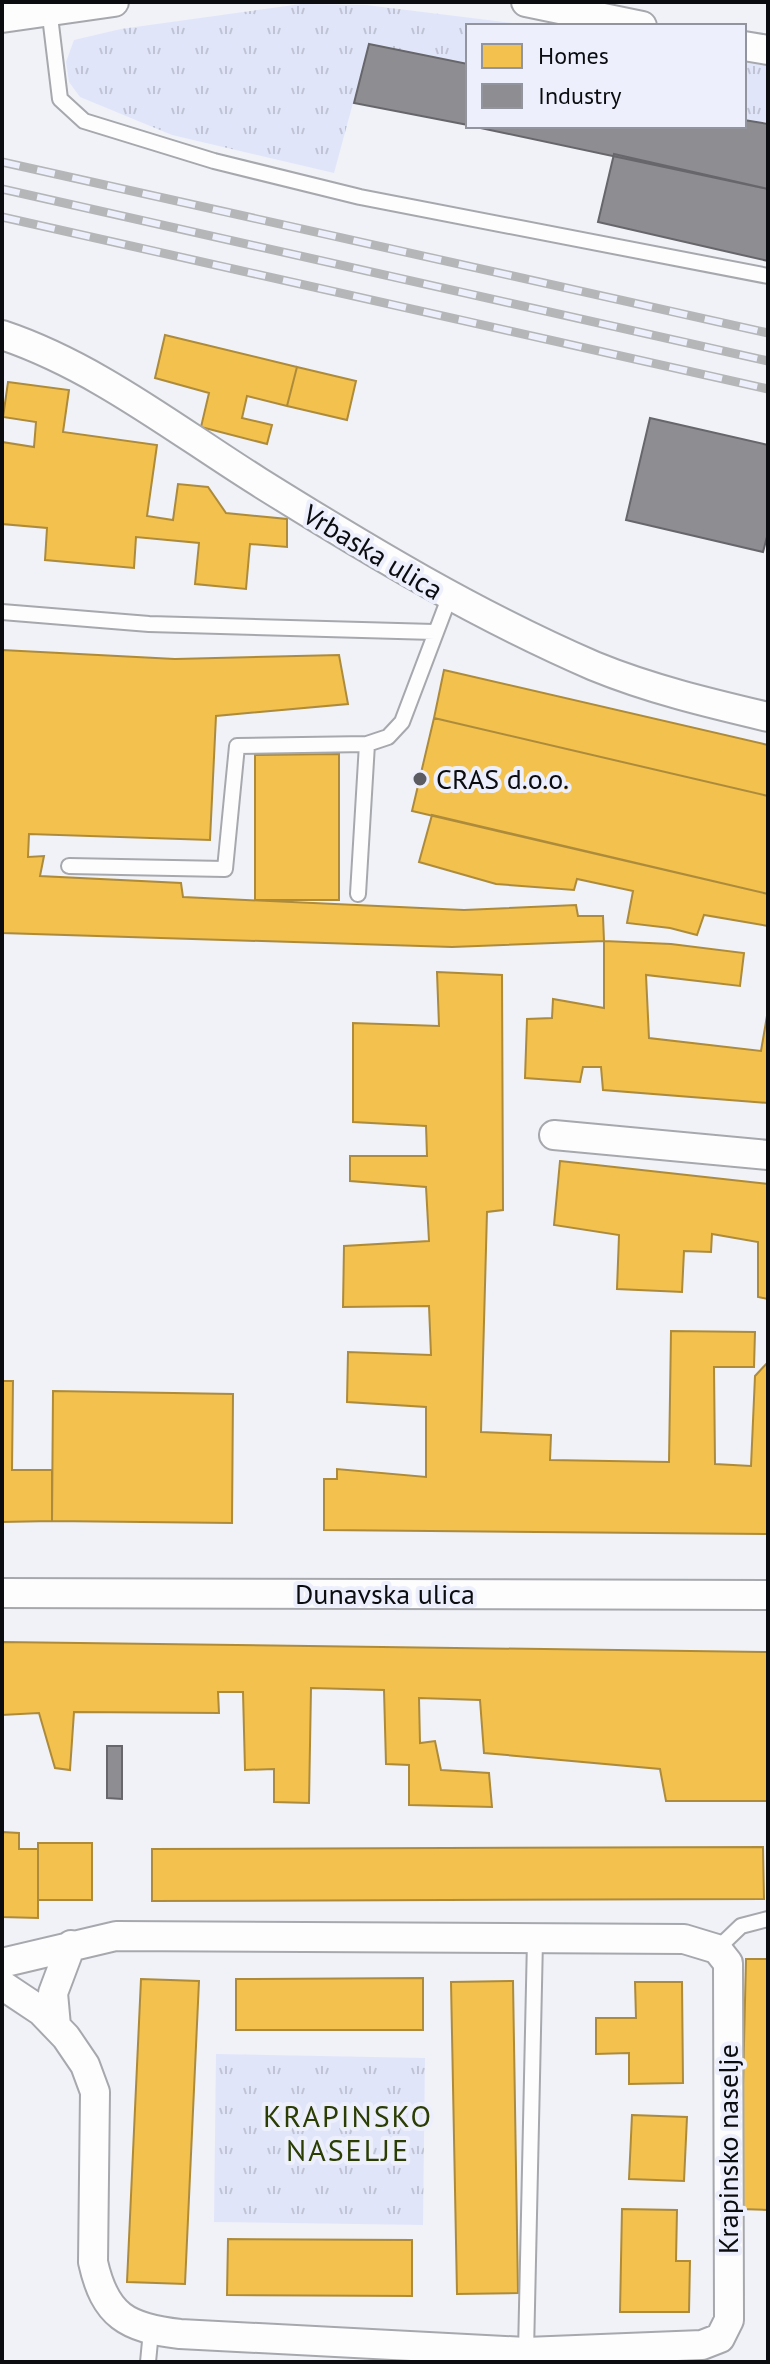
<svg xmlns="http://www.w3.org/2000/svg" width="770" height="2364" viewBox="0 0 770 2364" font-family="'PT Sans',sans-serif">
<style>
.grass{fill:url(#grass-tufts)}
.homes{fill:#f2c14e;stroke:#ad8b3b;stroke-width:2}
.industry{fill:#8d8d92;stroke:#66666b;stroke-width:2}
.lines{fill:none;stroke-linecap:round;stroke-linejoin:round}
.lane-casing{stroke:#a6a8ad;stroke-width:18}
.street-casing{stroke:#a6a8ad;stroke-width:32}
.lane{stroke:#fdfdfe;stroke-width:14}
.street{stroke:#fdfdfe;stroke-width:28}
.rail-casing{stroke:#b5b6b7;stroke-width:9}
.rail{stroke:#edf0fc;stroke-width:6;stroke-dasharray:18;stroke-linecap:butt}
.poi-dot{fill:#5b5c61;stroke:#edf0fc;stroke-width:3}
.labels{text-anchor:middle;stroke-width:8;stroke-linejoin:round;paint-order:stroke}
.street-label{font-size:28px;fill:#0b0c10;stroke:#edf0fc}
.poi-label{font-size:28px;fill:#0b0c10;stroke:#edf0fc;text-anchor:start}
.neighbourhood-label{font-size:30px;letter-spacing:2px;fill:#2b3d05;stroke:#edf0fc}
</style>
<defs>
<pattern id="grass-tufts" width="24" height="20" patternUnits="userSpaceOnUse" patternTransform="scale(2)"><rect width="24" height="20" fill="#e1e5f9"/><path d="M3 7l-1-3M5 7V3M7 7l1-3M15 17l-1-3M17 17v-4M19 17l1-3" fill="none" stroke="#c0c3d4"/></pattern>
</defs>
<rect width="100%" height="100%" fill="#f0f2f8"/>
<path class="grass" d="M301,4L366,5L536,26H468V64L369,44L334,173L172,135L80,97L69,82L66,62L74,40L121,29Z
M744,61L768,65V124L744,120Z
M216,2054L425,2058L423,2225L214,2222Z"/>
<path class="homes" d="M165,335L297,367L287,406L247,396L242,418L272,425L267,444L201,427L209,393L155,378Z
M297,367L356,381L347,420L287,406Z
M8,382L69,390L63,432L157,445L147,516L173,520L178,484L208,487L226,513L287,519V547L250,544L246,589L195,584L199,543L136,537L134,568L45,560L47,528L2,524V442L34,447L36,422L3,417Z
M2,650L175,659L339,655L348,704L216,716L210,840L29,834L28,857L44,856L40,876L181,883L183,897L464,910L576,905L578,916H603L604,941L452,947L2,933Z
M444,670L768,745V796L434,718Z
M434,718L768,796V894L412,811Z
M339,754V900H255V755Z
M432,815L768,894V926L704,915L697,935L670,928L627,923L633,891L577,879L574,890L496,884L419,862Z
M604,941L671,944L744,953L740,986L646,975L649,1038L761,1051L768,1010V1103L603,1090L601,1067H583L580,1082L525,1078L527,1019L552,1018L553,999L604,1008Z
M437,972L502,975L503,1210L487,1212L481,1432L551,1435L550,1460L669,1462L671,1331L755,1332L754,1367H714L715,1464L751,1466L755,1376L768,1362V1534L324,1530V1479H337V1469L426,1477V1407L347,1402L348,1352L431,1355L429,1306L343,1307L344,1246L429,1241L426,1187L350,1181V1156H427L426,1126L353,1122V1023L439,1026Z
M560,1161L768,1184V1299L758,1297V1242L712,1234L711,1252L684,1251L682,1292L617,1289L619,1235L554,1225Z
M2,1381H13L12,1470H52V1521L2,1522Z
M53,1391L233,1394L232,1523L52,1521Z
M2,1642L768,1652V1801H666L660,1769L484,1753L480,1700L419,1698L420,1743L435,1741L441,1770L489,1773L492,1807L409,1805V1765L386,1764L384,1690L311,1688L309,1803L274,1802V1769L245,1770L243,1692H218L219,1713L74,1712L70,1770L55,1768L39,1713L2,1715Z
M2,1832L19,1833V1849H38V1918L2,1917Z
M38,1843H92V1900H38Z
M763,1847L764,1899L152,1901V1849Z
M746,1959H768V2210L740,2209Z
M423,1978V2030H236V1979Z
M141,1979L199,1981L185,2284L127,2282Z
M513,1981L518,2293L457,2294L451,1982Z
M635,1982H682L683,2083L629,2084V2053L596,2054V2018H636Z
M632,2115L687,2117L684,2181L629,2179Z
M622,2209L677,2210L676,2261H690L689,2312H620Z
M228,2239L412,2240V2296L227,2295Z"/>
<path class="industry" d="M369,44L468,64V125L354,103Z
M744,120L768,124V189L471,126H744Z
M614,154L768,189V261L598,222Z
M650,418L768,445V533L763,552L626,520Z
M107,1746H122V1799L107,1798Z"/>
<g class="lines">
<g class="lane-casing">
<path id="lane" d="M49,8L60,99L84,121L214,161L360,197L768,276
M2,612L149,624L434,632
M69,866L225,869L237,746L367,744
M358,894L367,744L388,737L402,722L449,598
M717,1949L741,1926L768,1919
M526,2352L535,1940
M148,2362L151,2331"/>
</g>
<g class="street-casing">
<path id="street" d="M526,2L642,26
M2,18L114,2
M744,46L768,50
M2,335C95,366 176,430 259,482C368,550 476,615 594,666C650,689 709,703 768,717
M554,1135L768,1155
M2,1593L768,1595
M2,1963L116,1936L684,1939L717,1949L728,1963L729,2320L720,2338L702,2345L526,2352L180,2334C127,2328 105,2316 93,2262L95,2092L85,2065L66,2037L41,2011L2,1985
M56,2026L53,1993L71,1945"/>
</g>
<use href="#lane" class="lane"/>
<use href="#street" class="street"/>
<g class="rail-casing">
<path id="rail" d="M2,162L768,333
M2,189L768,361
M2,217L768,389"/>
</g>
<use href="#rail" class="rail"/>
</g>
<circle class="poi-dot" cx="420" cy="779" r="8"/>
<g class="labels">
<g class="street-label">
<text transform="translate(373 552) rotate(31)" y="10">Vrbaska ulica</text>
<text x="385" y="1604">Dunavska ulica</text>
<text transform="translate(728 2149) rotate(-90)" y="10">Krapinsko naselje</text>
</g>
<g class="poi-label">
<text x="436" y="789">CRAS d.o.o.</text>
</g>
<g class="neighbourhood-label">
<text x="348" y="2127">KRAPINSKO<tspan x="348" dy="34">NASELJE</tspan></text>
</g>
</g>
<rect width="770" height="2364" fill="none" stroke="#0b0c10" stroke-width="8"/>
<rect x="466" y="24" width="280" height="104" fill="#edf0fc" stroke="#93959e" stroke-width="2"/>
<rect x="482" y="44" width="40" height="24" fill="#f2c14e" stroke="#93959e" stroke-width="2"/>
<text x="538" y="64" font-size="24" fill="#0b0c10">Homes</text>
<rect x="482" y="84" width="40" height="24" fill="#8d8d92" stroke="#93959e" stroke-width="2"/>
<text x="538" y="104" font-size="24" fill="#0b0c10">Industry</text>
</svg>
